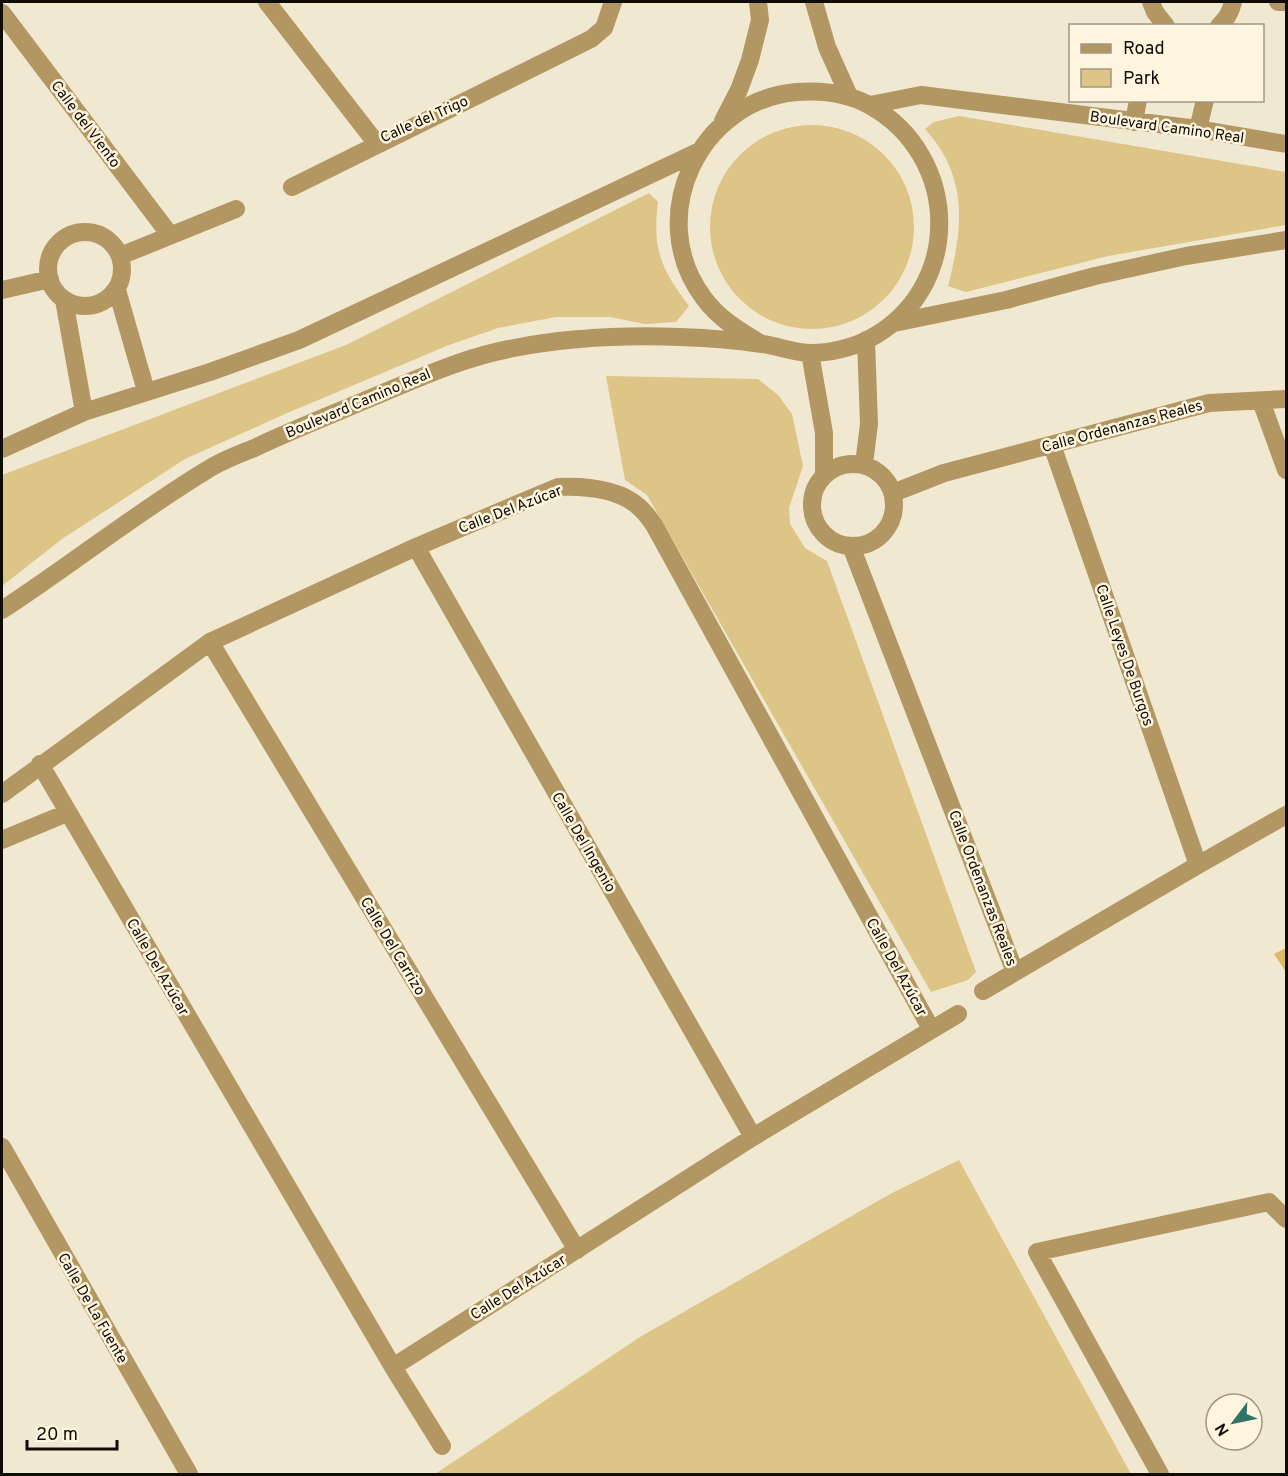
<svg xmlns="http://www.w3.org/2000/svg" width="1288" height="1476" viewBox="0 0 1288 1476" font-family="Overpass,sans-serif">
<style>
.green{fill:#ddc487}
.building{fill:#dbba66}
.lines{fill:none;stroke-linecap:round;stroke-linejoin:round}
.minor{stroke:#b29763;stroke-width:18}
.labels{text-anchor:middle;stroke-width:5;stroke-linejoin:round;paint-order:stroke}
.street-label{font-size:15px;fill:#0f0c05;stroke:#fff5de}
</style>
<rect width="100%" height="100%" fill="#f1e8d1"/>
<path class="green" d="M959,116L1286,172V225L1108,256L966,292L948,286C963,228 969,177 925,129L934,122Z
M710 227a102 102 0 1 1 204 0a102 102 0 1 1-204 0Z
M649,193L658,202C652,249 661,269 689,306L676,322L645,324L610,317H556L498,328L449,345L285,414L185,459L62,539L2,586V475L346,345Z
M606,376L758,379L778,395L792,414L803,466L789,508L790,524L805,548L827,561L976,972L968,980L931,992L647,495L625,480Z
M959,1160L1131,1474H435L640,1337L892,1193Z"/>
<path class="building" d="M1286,948V972L1274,954Z"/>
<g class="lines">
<path class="minor" d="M267,2L377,144
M814,2L827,47L849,96
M1151,2L1155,12L1166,26
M1278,2H1286
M2,13L170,235
M1219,26C1227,19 1231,11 1233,2
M870,105L921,95L1198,129L1286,144
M723,121L739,90L750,60L760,20L758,2
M1134,122L1138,100
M1198,129L1205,100
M292,187L591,39L604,28L613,2
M48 269a37 37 0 1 1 74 0a37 37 0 1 1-74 0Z
M120,256L236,209
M2,290L50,279
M117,290L146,391
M64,300L84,412
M894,323L1006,300L1095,276L1186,256L1286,240
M810,353L824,433V474
M1261,401L1286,470
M1052,445L1198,865
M2,449L84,412L210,372L299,340L698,152
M812 505a41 41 0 1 1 82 0a41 41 0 1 1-82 0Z
M864,464L869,424L866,340
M893,493L944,473L1209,403L1286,399
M851,546L1015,972
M416,547L753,1137
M2,610C71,565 136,513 207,470C221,461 237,455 252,449C290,431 328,416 366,400C415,380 463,357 514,348C566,338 627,335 680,337C707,338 735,340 762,344C778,346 795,353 811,353C829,353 851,348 867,340C964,291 962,156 869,105C847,93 821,90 797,92C699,100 644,217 703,297C718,318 738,330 760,343
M210,642L577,1250
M40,764L393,1367L442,1446
M2,794L210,642L416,547L558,487C585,486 618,488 639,507C645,512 650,519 654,525L931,1029
M2,840L67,813
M983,991L1198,865L1286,815
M2,1147L189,1474
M393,1367L753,1137L958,1014
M1160,1474L1037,1252L1269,1202L1286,1219"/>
</g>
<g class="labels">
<g class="street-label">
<text transform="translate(424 119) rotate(-24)" y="5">Calle del Trigo</text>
<text transform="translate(86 124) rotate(53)" y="5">Calle del Viento</text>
<text transform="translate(1167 127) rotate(8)" y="5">Boulevard Camino Real</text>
<text transform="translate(358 403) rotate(-23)" y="5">Boulevard Camino Real</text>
<text transform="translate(1122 426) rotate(-15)" y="5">Calle Ordenanzas Reales</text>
<text transform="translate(510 509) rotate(-21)" y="5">Calle Del Azúcar</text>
<text transform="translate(1125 655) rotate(71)" y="5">Calle Leyes De Burgos</text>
<text transform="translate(584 842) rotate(60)" y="5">Calle Del Ingenio</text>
<text transform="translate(983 888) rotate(69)" y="5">Calle Ordenanzas Reales</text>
<text transform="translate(393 946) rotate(59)" y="5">Calle Del Carrizo</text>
<text transform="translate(158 967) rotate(60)" y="5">Calle Del Azúcar</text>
<text transform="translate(897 967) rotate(61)" y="5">Calle Del Azúcar</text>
<text transform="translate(518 1287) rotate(-32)" y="5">Calle Del Azúcar</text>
<text transform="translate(93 1308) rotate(60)" y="5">Calle De La Fuente</text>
</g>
</g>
<rect width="1288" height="1476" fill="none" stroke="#0f0c05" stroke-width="6"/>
<rect x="1069" y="24" width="195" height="78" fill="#fff5de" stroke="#9f9887" stroke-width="1.5"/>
<rect x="1081" y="44" width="30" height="9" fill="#b29763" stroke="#9f9887" stroke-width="1.5"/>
<text x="1123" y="54" font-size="18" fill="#0f0c05">Road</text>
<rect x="1081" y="69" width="30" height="18" fill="#ddc487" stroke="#9f9887" stroke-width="1.5"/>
<text x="1123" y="84" font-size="18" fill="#0f0c05">Park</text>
<g transform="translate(1234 1422) rotate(238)"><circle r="28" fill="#fff5de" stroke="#9f9887" stroke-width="1.5"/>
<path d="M0-4.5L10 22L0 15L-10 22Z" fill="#317467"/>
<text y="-9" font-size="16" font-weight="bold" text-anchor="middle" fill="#0f0c05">N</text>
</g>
<path d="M27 1440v9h90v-9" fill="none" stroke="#0f0c05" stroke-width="3"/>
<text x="36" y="1440" font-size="18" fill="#0f0c05" stroke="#fff5de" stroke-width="4.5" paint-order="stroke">20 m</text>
</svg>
